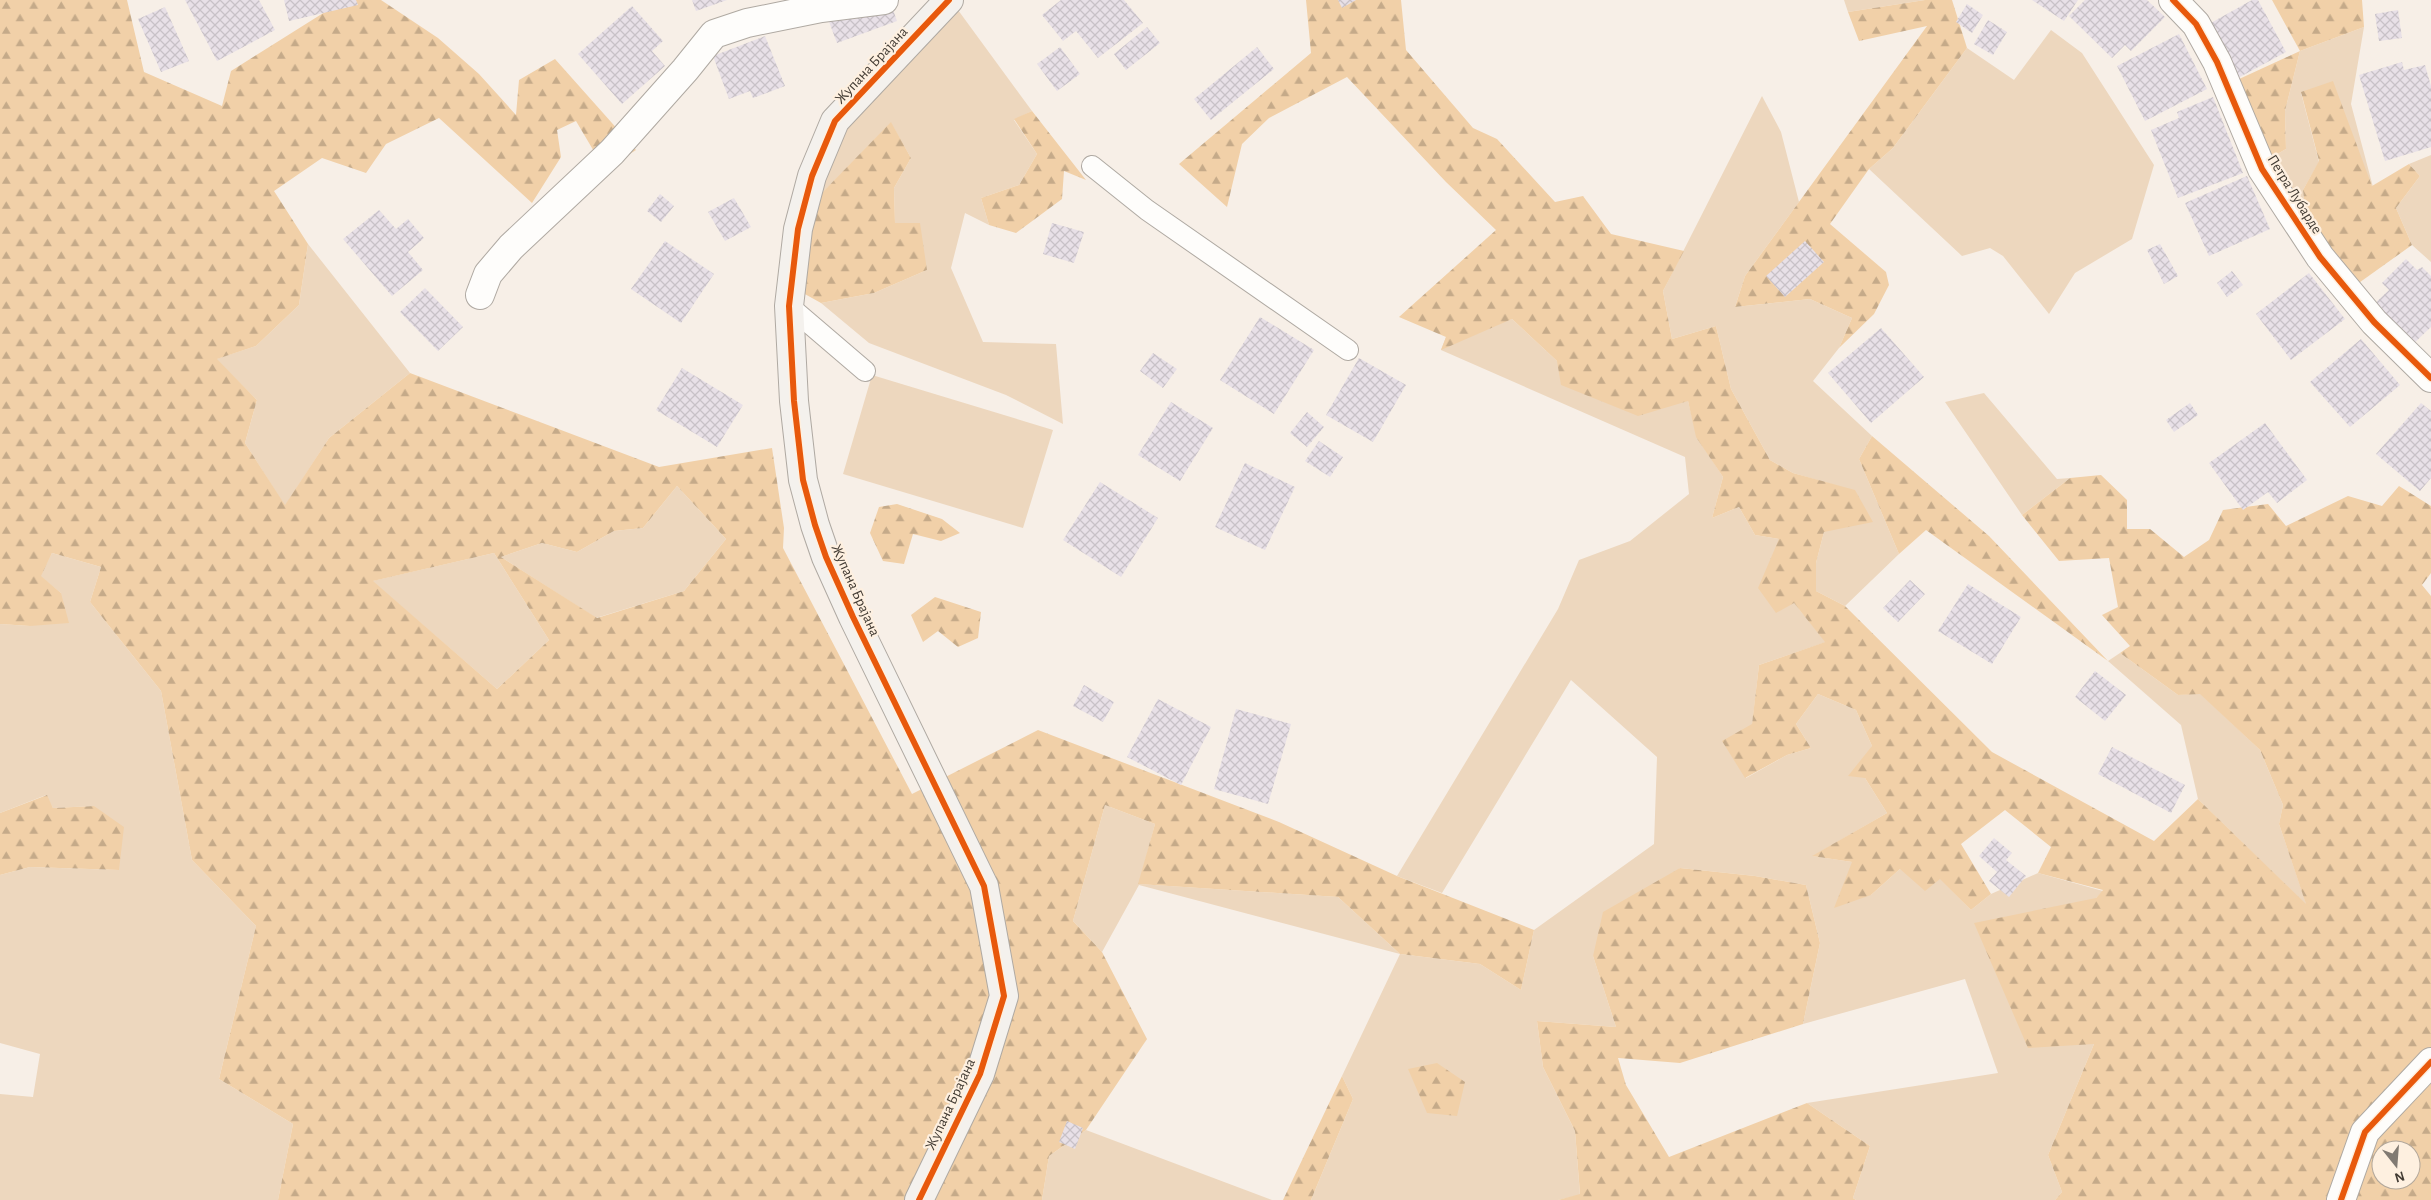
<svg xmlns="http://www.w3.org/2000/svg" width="2431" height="1200" viewBox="0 0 2431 1200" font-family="'Alegreya Sans',sans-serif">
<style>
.grass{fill:#edd7be}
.forest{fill:url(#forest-firs);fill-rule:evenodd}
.building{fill:url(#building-cross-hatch)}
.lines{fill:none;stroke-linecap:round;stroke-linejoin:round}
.lane-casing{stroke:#afa9a2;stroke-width:22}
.street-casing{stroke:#afa9a2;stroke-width:30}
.secondary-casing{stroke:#afa9a2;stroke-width:30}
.lane{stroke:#fefdfb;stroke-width:20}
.street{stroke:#fefdfb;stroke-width:28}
.secondary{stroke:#f4f1ed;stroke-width:28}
.cycleway-casing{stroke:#fef0e0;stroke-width:9}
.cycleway{stroke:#e8590c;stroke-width:6}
.labels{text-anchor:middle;stroke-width:4.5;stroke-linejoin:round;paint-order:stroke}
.street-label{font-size:15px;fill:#423b33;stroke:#fef0e0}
</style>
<defs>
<pattern id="forest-firs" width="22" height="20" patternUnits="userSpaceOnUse" patternTransform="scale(1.25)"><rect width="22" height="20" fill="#f1d0a8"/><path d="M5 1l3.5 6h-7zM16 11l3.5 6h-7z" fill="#c5aa89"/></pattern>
<pattern id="building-cross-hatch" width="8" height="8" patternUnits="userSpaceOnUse" patternTransform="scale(1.25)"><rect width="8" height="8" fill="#e8e0e7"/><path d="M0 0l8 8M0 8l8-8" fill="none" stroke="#c8c1c7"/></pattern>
</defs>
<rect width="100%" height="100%" fill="#f7efe7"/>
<path class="grass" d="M1844,0H1925L1848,12Z
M958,10L1032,111L1014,120L1037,154L1019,185L981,198L989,225L965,213L951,268L983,342L1056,344L1063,424L1006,395L869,343L821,303L874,293L927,270L895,223L894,188L911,158L891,123L810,205L846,128Z
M2364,27L2351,104L2373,187L2301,93L2319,162L2303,190L2307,231L2267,160L2286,149L2285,111L2300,51Z
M2051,30L2082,53L2154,165L2132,239L2075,273L2049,314L2003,256L1990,248L1962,256L1869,169L1893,148L1967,48L2014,80Z
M1762,96L1781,132L1799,202L1745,276L1735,307L1810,299L1852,318L1839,348L1813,381L1872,436L1859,459L1899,554L1845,606L1816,591V563L1824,532L1855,491L1793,473L1770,460L1731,389L1716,326L1672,339L1663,291Z
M2431,155V262L2412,245L2396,208L2420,176L2409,164Z
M308,244L410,373L329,438L285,506L245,443L257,400L216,359L256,346L299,305Z
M1512,319L1557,361L1688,401L1697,437L1723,477L1712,518L1739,507L1755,535L1779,539L1794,603L1826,642L1759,665L1746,778L1787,755L1811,748L1796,724L1818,694L1856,710L1872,746L1865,778L1887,813L1813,856L1852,862L1871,895L1900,869L1940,878L1971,910L1991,894L2038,873L2103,891L2096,898L2094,1044L2048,1155L2062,1192L2055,1200H1856L1853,1198L1870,1146L1807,1103L1998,1073L1965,979L1803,1024L1820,943L1806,885L1755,876L1680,868L1593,956L1616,1027L1537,1021L1543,1067L1575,1131L1580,1195L1558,1200H1311L1353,1099L1342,1076L1400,954L1139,885L1102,952L1073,921L1105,805L1155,824L1139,884L1338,897L1400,954L1480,964L1521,990L1534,930L1654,844L1657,757L1571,680L1442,893L1397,876L1558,609L1579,560L1630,541L1689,494L1685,457L1441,350L1446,337Z
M872,375L1053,430L1023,528L843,474Z
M1984,393L2057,479L2070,478L2022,515L1945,402Z
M677,486L726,539L684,591L596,618L501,557L542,543L577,552L614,531L643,528Z
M52,553L101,567L90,602L161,691L192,860L256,926L219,1079L293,1124L278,1200H0V1094L33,1097L40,1054L0,1043V875L30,867L118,870L94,806L53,808L46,795L0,813V624L30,626L61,593L40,576Z
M494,553L549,640L497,689L372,581Z
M2120,653L2178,695L2200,693L2260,750L2283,805L2279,824L2307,906L2198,799L2181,725L2108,661Z
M1086,1130L1272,1200H1042L1049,1156Z"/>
<path class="forest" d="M0,0H127L144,72L222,106L231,71L344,0H381L438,38L479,74L516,115L519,80L555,59L636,150L605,170L576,121L557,130L561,157L532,203L439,118L386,144L366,173L322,158L274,191L308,244L299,305L256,346L217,359L257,400L245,443L285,505L329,438L410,373L659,467L772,448L784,528L783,548L912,794L1038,730L1279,822L1397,876L1534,930L1521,990L1480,964L1400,954L1338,897L1138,884L1155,824L1105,805L1073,921L1102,952L1147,1039L1086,1130L1049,1156L1042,1200H278L293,1124L219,1079L256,926L192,860L161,691L90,602L101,567L52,553L41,576L61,593L69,623L30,626L0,624ZM677,486L726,539L684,591L597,618L501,557L542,543L577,552L614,531L643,528ZM494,553L549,640L497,689L373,581Z
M1306,0H1401L1406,50L1473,128L1497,139L1555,202L1583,196L1611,234L1684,251L1663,291L1672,339L1716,326L1731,389L1770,460L1793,473L1855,490L1873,522L1824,532L1816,563V591L1845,606L1992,752L2154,841L2198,799L2306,904L2279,824L2283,805L2260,750L2200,694L2178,695L2120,653L2130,646L2102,615L2118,607L2109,558L2059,561L2022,515L2070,478L2101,475L2127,500V529H2150L2184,557L2209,540L2223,510L2268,504L2286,526L2348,496L2382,506L2399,486L2431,506V573L2422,585L2431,596V1200H2055L2062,1192L2048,1155L2094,1044L2028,1048L1974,923L2096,898L2103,890L2038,873L2051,847L2005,810L1961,844L1991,894L1971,910L1940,879L1925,891L1900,869L1871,895L1834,908L1852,862L1812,856L1887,813L1865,778L1848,776L1872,746L1856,710L1818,694L1796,724L1811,748L1787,755L1745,778L1722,741L1752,724L1759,665L1825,642L1794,603L1776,613L1758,588L1779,539L1755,535L1739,507L1712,518L1723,477L1696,437L1688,401L1638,416L1561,385L1557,361L1512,319L1441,350L1446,337L1399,317L1496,230L1446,182L1347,77L1269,118L1242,144L1227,207L1179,164L1311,53ZM2381,1150H2411V1180H2381Z
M1925,0H1952L1967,48L1893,148L1869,169L1830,224L1886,272L1889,285L1874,314L1839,348L1852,318L1810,299L1735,307L1745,276L1927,26L1859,41L1848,12Z
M2272,0H2362L2364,27L2300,51L2285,111L2286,149L2267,160L2237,80L2300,51Z
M2333,81L2372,186L2409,164L2420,176L2396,208L2412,245L2356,285L2307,231L2303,190L2319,161L2301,92Z
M1032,111L1086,180L1064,171L1062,199L1016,233L989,225L981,198L1019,185L1037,154L1014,119Z
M891,122L911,158L894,188L895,223H920L927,270L874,293L821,303L803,293L810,205Z
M1872,436L1989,536L2108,661L1926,530L1899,554L1859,459Z
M897,504L942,519L960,533L941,541L913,534L904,564L883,561L870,533L879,507Z
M935,597L981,612L978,638L958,647L938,631L923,642L911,615Z
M47,795L53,808L94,806L124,827L119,870L30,867L0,875V813Z
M1680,868L1755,876L1806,885L1820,943L1803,1024L1680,1063L1618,1058L1626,1085L1669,1157L1807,1103L1870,1146L1853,1198L1856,1200H1558L1580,1194L1575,1131L1543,1067L1537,1021L1616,1027L1593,956L1603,912Z
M1437,1063L1465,1082L1457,1116L1427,1113L1408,1069Z
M1342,1076L1353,1099L1311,1200H1283Z"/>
<path class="building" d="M185,0H259L275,30L217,61Z
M284,0H356L358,5L289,21Z
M692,0H727L696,11Z
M1061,0H1124L1143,23L1098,58L1076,31L1063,41L1042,15Z
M1338,0H1356L1342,8Z
M2032,0H2078L2064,21Z
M2085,0H2147L2165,17L2131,51L2125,45L2112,58L2069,16Z
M2252,0H2258L2286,52L2238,78L2209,24Z
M891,4L897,21L837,43L828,19Z
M1967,4L1983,15L1972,33L1956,22Z
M632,6L663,41L652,51L665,66L622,104L578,54Z
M165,7L189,61L161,72L138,19Z
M2398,10L2402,38L2379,41L2375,14Z
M1988,20L2007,32L1993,55L1974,44Z
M1147,27L1160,43L1126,70L1114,54Z
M2179,34L2207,89L2145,121L2117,66Z
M765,36L785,86L753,98L750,91L729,99L713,56Z
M1060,47L1080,74L1057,91L1037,64Z
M1257,47L1274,69L1211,120L1194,99Z
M2402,62L2404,70L2425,65L2431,86V147L2385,161L2359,75Z
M2213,97L2243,173L2178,198L2151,130L2179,118L2177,112Z
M2247,176L2270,229L2209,256L2185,203Z
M660,194L674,206L661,222L647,211Z
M734,198L751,227L725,241L708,212Z
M379,210L396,229L408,219L424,238L408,252L423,270L392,296L343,239Z
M1052,223L1084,232L1074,263L1043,254Z
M665,241L714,274L681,323L631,289Z
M1805,241L1824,262L1785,297L1766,276Z
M2160,244L2178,276L2164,284L2147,250Z
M2406,259L2417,270L2422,267L2431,276V327L2410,347L2371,307L2389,290L2382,283Z
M2232,271L2243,285L2227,297L2217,283Z
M2309,273L2345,319L2291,360L2256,314Z
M425,288L463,327L438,351L400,312Z
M1260,317L1314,350L1274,414L1220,380Z
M1881,328L1924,377L1871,423L1828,373Z
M2361,339L2400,385L2350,427L2310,382Z
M1153,353L1177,369L1163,388L1140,371Z
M1359,358L1406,385L1373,442L1326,415Z
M682,368L743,405L717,447L656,410Z
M1171,402L1213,428L1180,481L1138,455Z
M2190,403L2198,415L2174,432L2166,420Z
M2421,403L2431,411V478L2420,491L2376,454Z
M1307,412L1324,427L1307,447L1290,433Z
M2265,423L2307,480L2277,503L2268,492L2243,510L2209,463Z
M1319,441L1343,457L1330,477L1305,461Z
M1245,463L1295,487L1265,550L1215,527Z
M1100,482L1158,518L1121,577L1063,540Z
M1910,580L1925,594L1898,622L1883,608Z
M1968,584L2021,617L1992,664L1938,631Z
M2095,671L2126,695L2105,721L2075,697Z
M1084,685L1114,702L1103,722L1073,706Z
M1158,699L1211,727L1181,785L1127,757Z
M1236,709L1291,724L1268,804L1214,789Z
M2112,747L2185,785L2171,813L2098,774Z
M1994,838L2012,853L2006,860L2026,876L2009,897L1989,881L1997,872L1979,856Z
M1067,1121L1083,1128L1075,1149L1059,1142Z"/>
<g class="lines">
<g class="lane-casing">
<path id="lane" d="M1092,166L1147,210L1348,350
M789,306L865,371"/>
</g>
<g class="street-casing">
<path id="street" d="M2173,0L2196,24L2217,62L2262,169L2320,257L2374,322L2431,378
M480,295L488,274L511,247L612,152L685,70L714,34L747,23L821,8L884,0
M2341,1200L2365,1132L2431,1062"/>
</g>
<g class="secondary-casing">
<path id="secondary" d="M919,1200L980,1074L1004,996L984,886L853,617L826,557L815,525L803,480L794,401L789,306L798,229L812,176L835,121L949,0"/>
</g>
<use href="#lane" class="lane"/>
<use href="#street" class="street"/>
<use href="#secondary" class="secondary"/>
<g class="cycleway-casing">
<path id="cycleway" d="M2173,0L2196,24L2217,62L2262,169L2320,257L2374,322L2431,378
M919,1200L980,1074L1004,996L984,886L853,617L826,557L815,525L803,480L794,401L789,306L798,229L812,176L835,121L949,0
M2341,1200L2365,1132L2431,1062"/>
</g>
<use href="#cycleway" class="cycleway"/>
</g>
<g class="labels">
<g class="street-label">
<text transform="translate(871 65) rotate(-47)" y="5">Жупана Брајана</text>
<text transform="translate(2295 194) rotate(58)" y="5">Петра Лубарде</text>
<text transform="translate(856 590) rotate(66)" y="5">Жупана Брајана</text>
<text transform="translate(950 1104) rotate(-65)" y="5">Жупана Брајана</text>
</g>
</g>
<g transform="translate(2396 1165) rotate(163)"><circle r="24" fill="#fef0e0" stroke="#b3a89b"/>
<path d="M0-4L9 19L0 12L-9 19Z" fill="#817a72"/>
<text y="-8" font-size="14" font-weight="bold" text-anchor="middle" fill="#423b33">N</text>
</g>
</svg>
